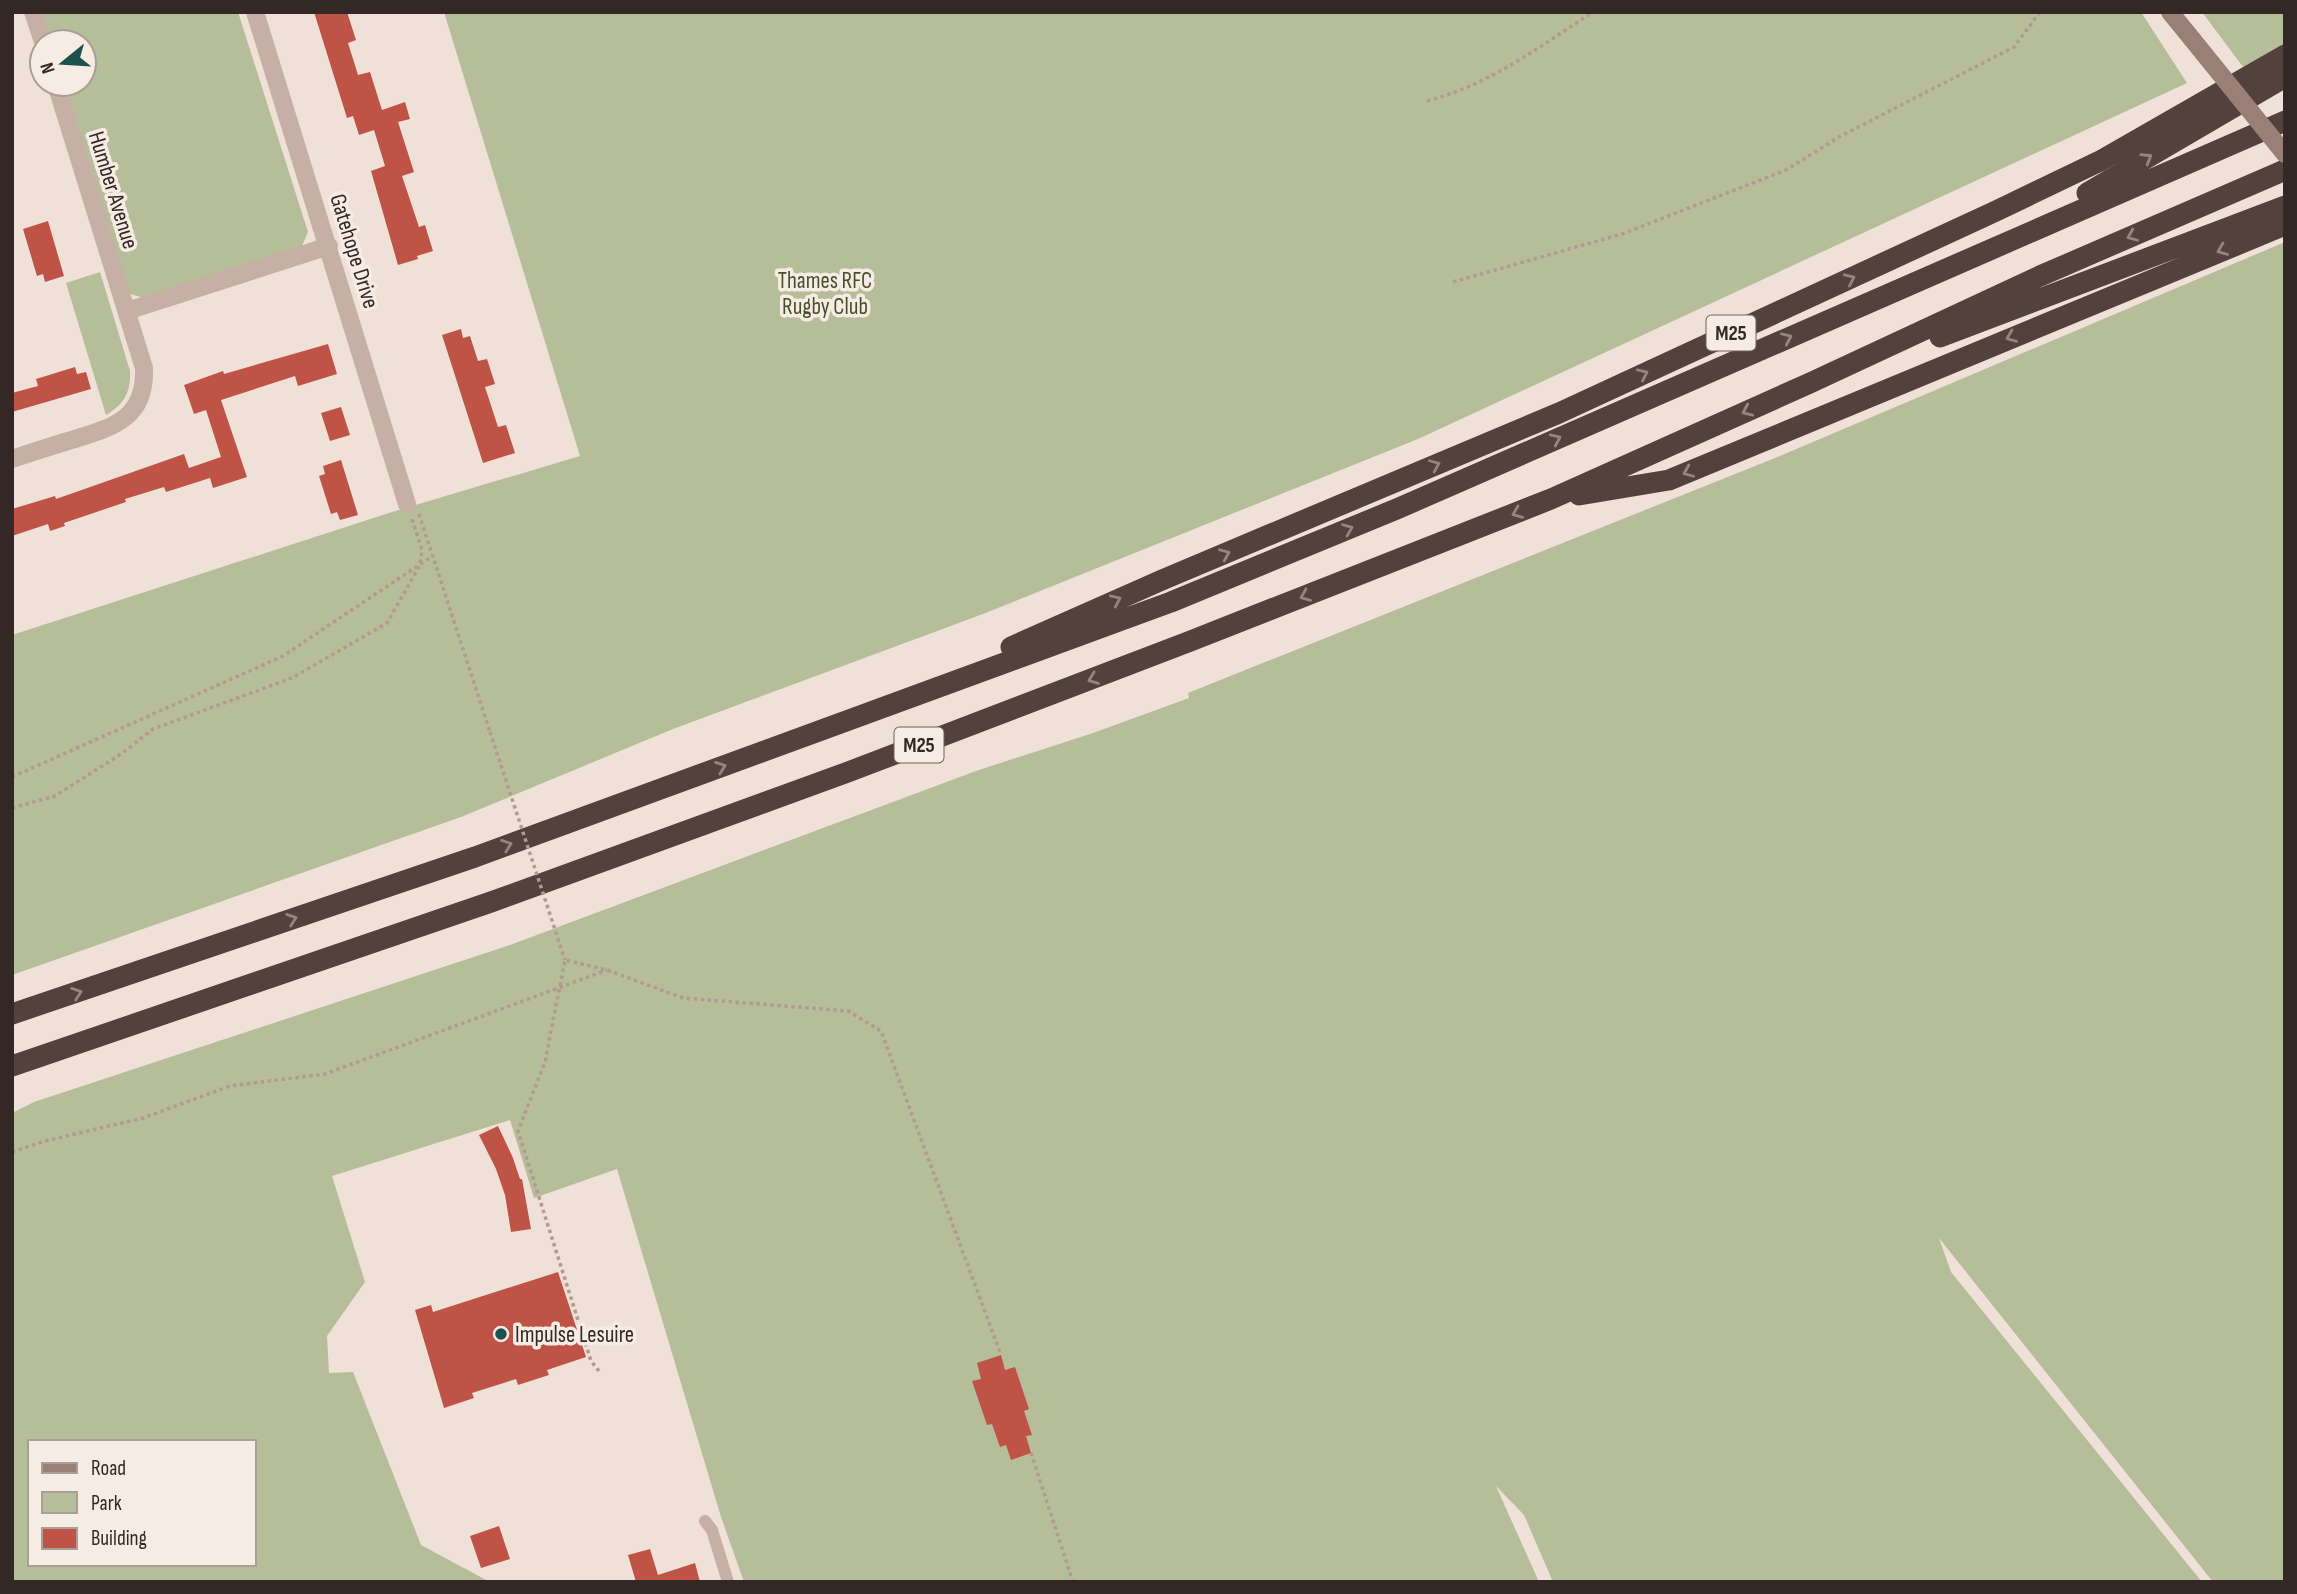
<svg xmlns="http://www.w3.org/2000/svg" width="2297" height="1594" viewBox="0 0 2297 1594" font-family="'Sofia Sans Condensed',sans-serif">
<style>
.green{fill:#b6bd99;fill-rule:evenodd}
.building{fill:#bf5346}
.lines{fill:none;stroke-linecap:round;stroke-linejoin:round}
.path{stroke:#b29a90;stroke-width:3.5;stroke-dasharray:3.5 3.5;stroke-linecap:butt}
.lane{stroke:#c6b0a5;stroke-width:12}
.street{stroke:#c6b0a5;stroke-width:18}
.secondary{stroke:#9a7f77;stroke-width:18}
.highway{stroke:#53413d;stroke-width:21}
.path-bridge{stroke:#b29a90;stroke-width:3.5;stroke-dasharray:3.5 3.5;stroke-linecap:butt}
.secondary-bridge{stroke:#9a7f77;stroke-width:18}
.oneway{stroke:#958580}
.poi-dot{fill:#1e514e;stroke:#f7ece4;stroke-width:2.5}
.labels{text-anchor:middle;stroke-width:7;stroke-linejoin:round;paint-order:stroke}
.shield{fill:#f7ece4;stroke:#6e635f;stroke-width:2}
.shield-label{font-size:21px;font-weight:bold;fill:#332826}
.street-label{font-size:23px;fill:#332826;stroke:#f7ece4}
.park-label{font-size:23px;fill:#474f2b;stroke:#f7ece4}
.poi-label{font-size:23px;fill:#332826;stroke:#f7ece4;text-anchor:start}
</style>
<rect width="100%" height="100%" fill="#efe1d8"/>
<path class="green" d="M40,12H238L308,232L301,248L144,298L130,294L62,84H84V42H49Z
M444,12H2141L2187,83L1418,439L983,614L673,729L461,817L12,975V635L392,512L580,456Z
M2202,12H2285V46L2243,67Z
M2285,242V1582H2213L1939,1238L1951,1272L2202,1582H1553L1524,1515L1496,1486L1539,1582H744L721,1517L617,1169L534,1198L510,1120L332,1176L365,1282L327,1336L329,1373L353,1372L421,1545L490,1582H12V1113L34,1102L507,946L976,771L1093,733L1189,698L1188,693L1775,458ZM30,1442H254V1564H30Z
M100,272L130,371C131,392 124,405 106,415L66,283Z"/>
<path class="building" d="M314,12H347L356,40L348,43L358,75L370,72L382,110L405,102L410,119L398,122L414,172L402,176L419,227L425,225L433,251L417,256L418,259L398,265L371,171L385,166L374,130L359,135L353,116L347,118Z
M48,221L64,276L45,282L43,274L37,276L23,229Z
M461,329L463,338L470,336L478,361L487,359L495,384L485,387L498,427L506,425L515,453L483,463L442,335Z
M328,344L337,374L298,386L295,376L221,400L247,477L213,488L210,478L166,492L164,487L125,499L126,502L64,523L65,526L50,531L48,524L12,536V509L55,496L56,499L184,454L189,468L221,457L206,410L194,414L184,385L223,371L224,374Z
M75,367L77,374L86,372L91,389L12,412V393L38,386L36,379Z
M341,407L350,435L330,441L321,413Z
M341,460L358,515L340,520L337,512L331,514L319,476L325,474L323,466Z
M498,1126L513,1158L520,1179H522L531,1229L511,1232L505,1195L496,1169L479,1135Z
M558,1272L586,1357L547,1370L549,1375L518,1385L516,1379L472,1393L474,1398L444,1408L415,1310L431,1305L433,1312Z
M1001,1355L1005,1370L1015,1367L1029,1409L1024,1411L1032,1435L1026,1436L1031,1453L1011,1460L1006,1445L1000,1447L992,1424L987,1425L972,1381L981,1379L977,1363Z
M499,1526L510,1559L481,1568L470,1536Z
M650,1549L658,1575L695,1563L700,1582H636L628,1555Z"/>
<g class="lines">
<path class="path" d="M1427,101C1489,85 1539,47 1593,12
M1453,282L1622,234L1786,170L1839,137L2014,47L2040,12
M419,514L490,732
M12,777L283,656L434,555
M12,808L55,796L121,754L153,729L292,678L387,623L420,565L422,550L412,519
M12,1152L45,1141L143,1118L230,1086L325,1074L607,970
M599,1371L591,1361L518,1131L545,1062L565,960L607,970L683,998L848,1011L881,1031L1001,1355
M1031,1453L1073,1582"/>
<path class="lane" d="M705,1521L712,1530L728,1582"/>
<path class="street" d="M33,12L43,42
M255,12L407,504
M127,311L329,246
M12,459C33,452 54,445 75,439C115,427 146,417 144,368L56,84"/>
<path class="secondary" d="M2170,12L2192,39"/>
<path class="highway" d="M2087,193L2285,77
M1940,337L2285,206
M1579,495L1669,480L2285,225
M1011,647L1162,580L1559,413L1996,211L2100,161L2285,55
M12,1014L475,857L1171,602L1399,508L2285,121
M12,1066L491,902L848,772L1188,642L1551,499L1810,383L2040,276L2285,170"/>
<path class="path-bridge" d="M490,732L565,960"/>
<path class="secondary-bridge" d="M2192,39L2285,154"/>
</g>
<defs><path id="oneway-chevron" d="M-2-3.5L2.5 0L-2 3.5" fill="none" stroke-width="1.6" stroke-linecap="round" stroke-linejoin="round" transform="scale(1.75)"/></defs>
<g class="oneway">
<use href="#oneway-chevron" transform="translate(2147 158) rotate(-31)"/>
<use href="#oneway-chevron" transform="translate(2132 236) rotate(157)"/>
<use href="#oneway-chevron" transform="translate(2222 250) rotate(158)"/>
<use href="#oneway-chevron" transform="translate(1850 279) rotate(-25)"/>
<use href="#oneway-chevron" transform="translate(2011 337) rotate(158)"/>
<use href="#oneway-chevron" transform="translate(1787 338) rotate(-24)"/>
<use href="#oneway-chevron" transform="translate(1643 374) rotate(-25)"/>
<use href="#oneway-chevron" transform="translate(1747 411) rotate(156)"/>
<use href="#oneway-chevron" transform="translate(1556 439) rotate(-24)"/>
<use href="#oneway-chevron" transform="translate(1435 465) rotate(-23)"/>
<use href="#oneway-chevron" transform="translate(1688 472) rotate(157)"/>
<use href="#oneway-chevron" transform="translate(1517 513) rotate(158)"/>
<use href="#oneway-chevron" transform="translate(1348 529) rotate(-22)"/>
<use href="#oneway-chevron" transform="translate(1225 554) rotate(-23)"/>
<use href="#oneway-chevron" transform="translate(1305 596) rotate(158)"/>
<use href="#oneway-chevron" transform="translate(1116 600) rotate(-24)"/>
<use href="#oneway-chevron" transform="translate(1093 679) rotate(159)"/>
<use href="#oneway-chevron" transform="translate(721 767) rotate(-20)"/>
<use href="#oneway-chevron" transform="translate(507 845) rotate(-20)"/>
<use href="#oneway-chevron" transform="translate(292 919) rotate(-19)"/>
<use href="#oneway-chevron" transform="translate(77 993) rotate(-19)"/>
</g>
<circle class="poi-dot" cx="501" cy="1334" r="7"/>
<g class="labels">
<g class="shield">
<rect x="1706.5" y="315.5" width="49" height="35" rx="5"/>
<rect x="894.5" y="727.5" width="49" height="35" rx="5"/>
</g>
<g class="shield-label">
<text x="1731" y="340">M25</text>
<text x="919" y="752">M25</text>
</g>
<g class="street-label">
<text transform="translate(114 190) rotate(73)" y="8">Humber Avenue</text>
<text transform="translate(355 251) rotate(73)" y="8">Gatehope Drive</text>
</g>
<g class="park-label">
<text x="825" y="288">Thames RFC<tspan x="825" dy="26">Rugby Club</tspan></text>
</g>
<g class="poi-label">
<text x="515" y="1342">Impulse Lesuire</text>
</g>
</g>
<rect width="2297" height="1594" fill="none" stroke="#332826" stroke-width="28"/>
<rect x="28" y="1440" width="228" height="126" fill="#f7ece4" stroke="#a99e98" stroke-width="2"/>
<rect x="42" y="1463" width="35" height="10" fill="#9a7f77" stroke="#a99e98" stroke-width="2"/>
<text x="91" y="1475" font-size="21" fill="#332826">Road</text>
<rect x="42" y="1492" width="35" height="21" fill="#b6bd99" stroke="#a99e98" stroke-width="2"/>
<text x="91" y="1510" font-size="21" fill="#332826">Park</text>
<rect x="42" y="1528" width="35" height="21" fill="#bf5346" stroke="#a99e98" stroke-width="2"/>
<text x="91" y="1545" font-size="21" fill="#332826">Building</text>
<g transform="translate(63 63) rotate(252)"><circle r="33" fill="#f7ece4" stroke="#a99e98" stroke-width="2"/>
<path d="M0-5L12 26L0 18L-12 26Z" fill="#1e514e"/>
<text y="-10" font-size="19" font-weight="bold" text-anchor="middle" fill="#332826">N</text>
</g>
</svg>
